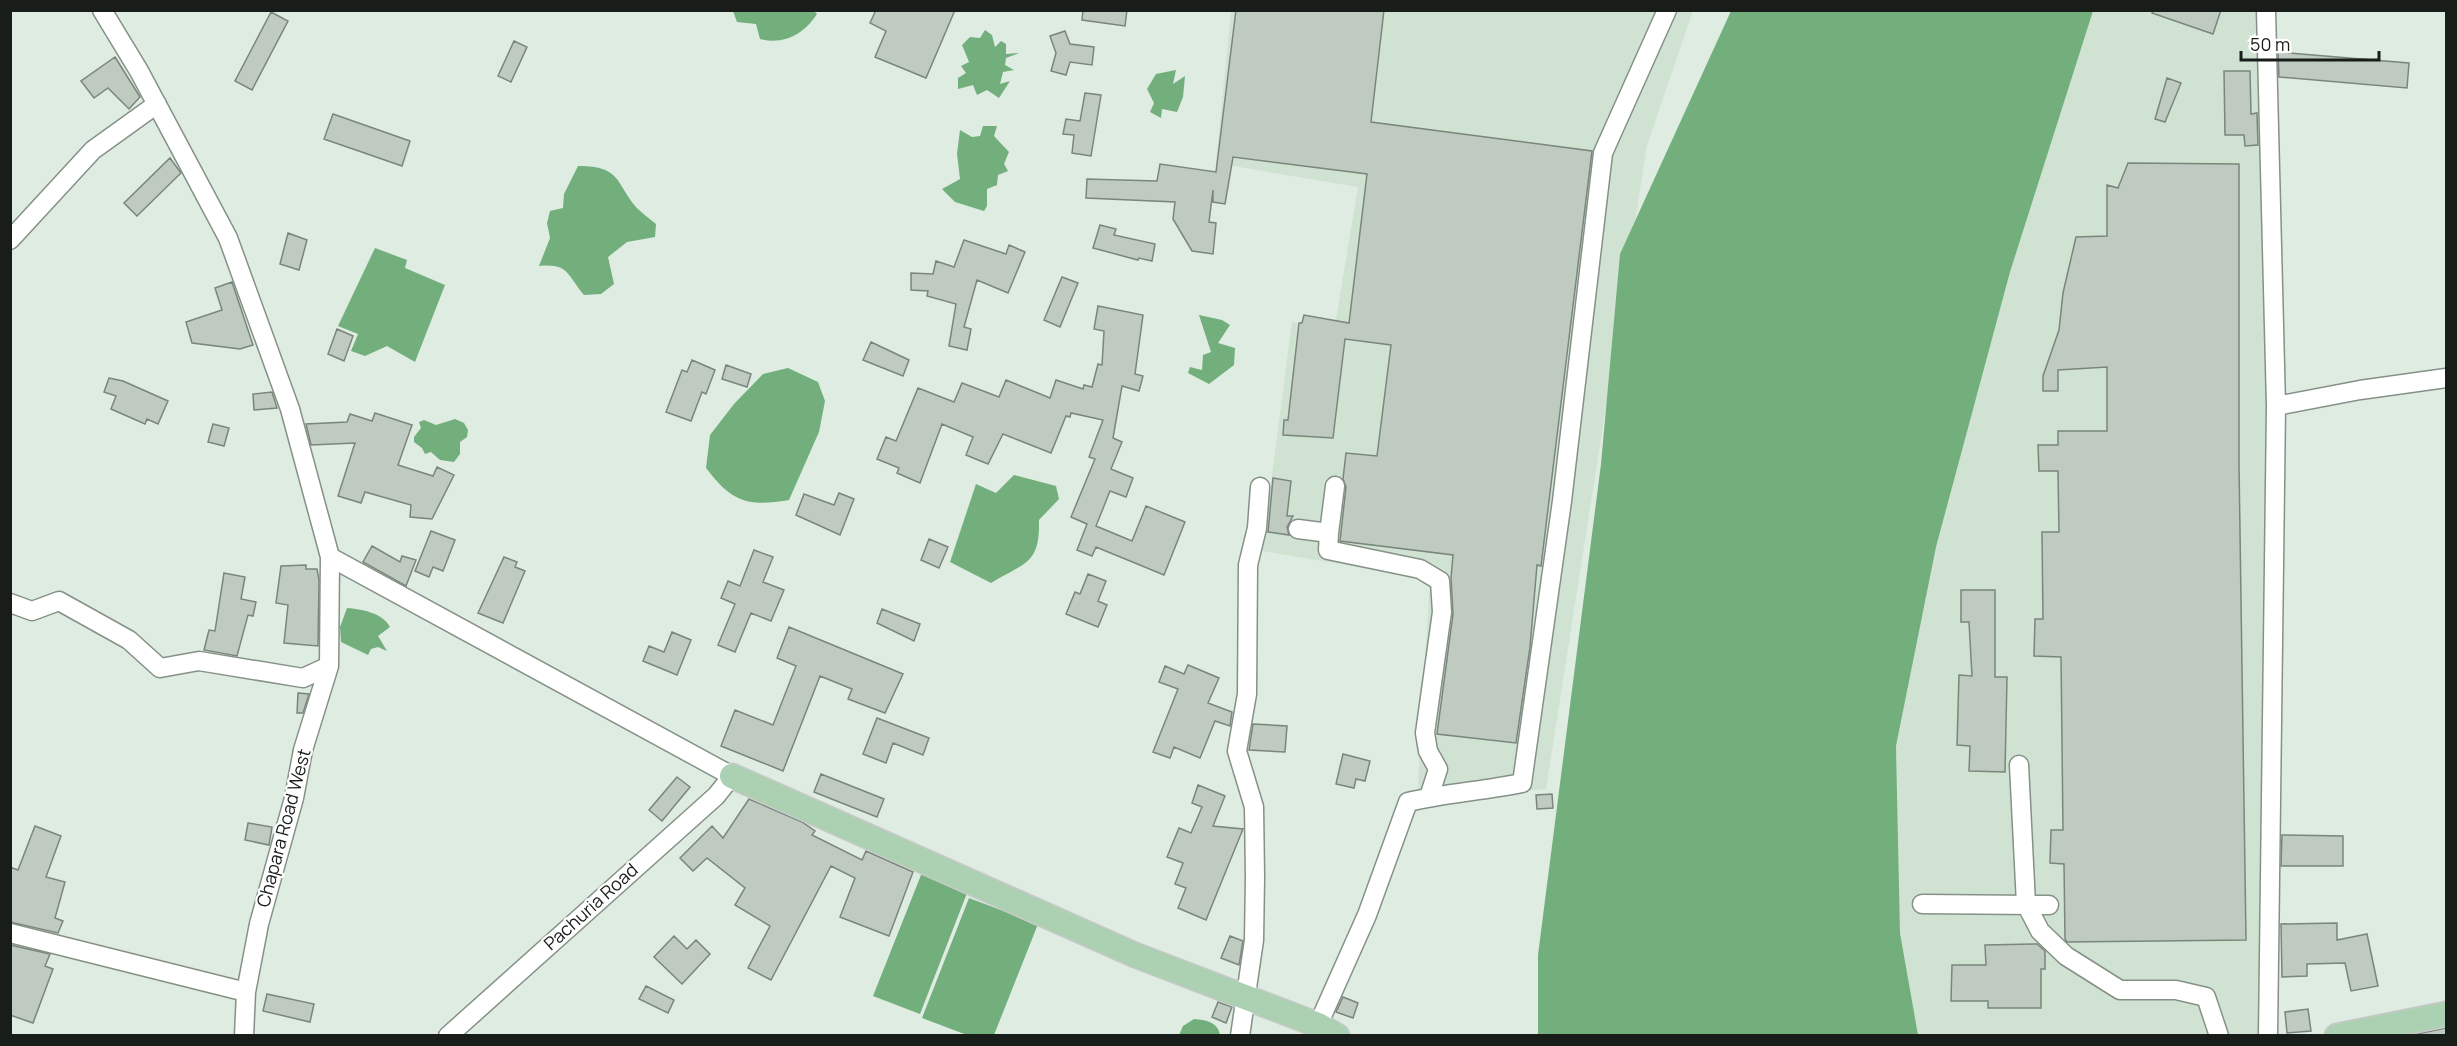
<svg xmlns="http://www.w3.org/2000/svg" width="2457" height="1046" viewBox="0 0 2457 1046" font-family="Manrope,sans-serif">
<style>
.built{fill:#d0e3d2}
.water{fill:#72af7d}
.building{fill:#bfcbc0;stroke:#7a867c;stroke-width:1.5}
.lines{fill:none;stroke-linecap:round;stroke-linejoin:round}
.minor-casing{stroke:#859187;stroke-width:21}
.major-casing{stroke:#c8c9c8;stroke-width:27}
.minor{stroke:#fff;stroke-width:18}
.major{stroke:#abd1b2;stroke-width:24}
.labels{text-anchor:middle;stroke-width:4.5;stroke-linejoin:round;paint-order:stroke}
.street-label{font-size:18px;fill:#181d19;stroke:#fff}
</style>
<rect width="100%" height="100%" fill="#dfece1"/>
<path class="built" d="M1231,11H1693L1647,145L1546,789L1417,800L1430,579L1262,551L1292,322L1335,326L1358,187L1216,163Z
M2093,11H2272L2262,1035L1918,1036L1900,933L1896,746L1936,547L2010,272Z"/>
<path class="water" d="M814,11L817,14C804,34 785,45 760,39L756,24L737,22L733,11Z
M1731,11H2093L2010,272L1936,547L1896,746L1900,933L1918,1035H1538V955L1601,464L1620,254Z
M985,30L992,35L995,47L1001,41L1006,44V54L1019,53L1006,58L1005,65L1014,70L1003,72L1000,84L1010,81L999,98L987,90L977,95L973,85L958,89V78L966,73L961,66L969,62L962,45L970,37L980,38Z
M1176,70L1173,84L1185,76L1183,97L1177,112L1162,109L1161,118L1150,112L1154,103L1147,89L1156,74Z
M983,126H997L994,136L1009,152L1004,164L1008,171L998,175L997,185L987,189V206L984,211L955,202L942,189L960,179L957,154L960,130L972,137L980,136Z
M578,166C623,166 615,184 638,209C643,214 650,219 656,224L655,237L627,242L608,257L614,284L601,294L584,295C567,275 569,263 539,266L550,238L547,223L550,211L563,208L564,194Z
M375,248L407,260L405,268L445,285L415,362L387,346L365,356L351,351L358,334L338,326Z
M1199,315L1222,320L1230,325L1218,343L1235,348L1234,365L1209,384L1188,373L1190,367L1202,370L1203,355L1211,352Z
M788,368L818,382L825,401L819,432L789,500C747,507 732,502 706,468L710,435L734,404L763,374Z
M455,419L464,423L468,430L467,437L460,442V454L454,462L440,460L431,452L425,454L422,448L414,442V437L421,428L419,422L424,420L436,425Z
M1014,475L1056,486L1059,499L1039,520C1040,564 1026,562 991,583L950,562L976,484L996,493Z
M347,608C361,609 383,613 390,627L378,636L387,651L378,647L371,649L368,655L341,642L340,627Z
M923,870L969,888L920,1014L873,996Z
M969,898L1038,924L994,1035H967L922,1018Z
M1194,1019C1206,1020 1218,1022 1220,1035H1179L1183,1026Z"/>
<path class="building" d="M876,10H955L926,78L875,57L886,31L870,23Z
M1083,10H1127L1125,26L1082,20Z
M1236,10H1384L1371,122L1592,151L1541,566L1537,565L1530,647L1516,743L1437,734L1453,614L1451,578L1453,555L1340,541L1346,487L1343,479L1346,453L1377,456L1391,345L1345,339L1333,438L1283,435L1284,420H1288L1299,323H1302L1304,315L1349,323L1367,174L1233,157L1225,204L1213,202V190L1209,222L1216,223L1213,254L1192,251L1173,219L1175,202L1086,198L1087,179L1157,181L1160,164L1216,172Z
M2153,10H2221L2213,34L2152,13Z
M271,12L288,21L252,90L235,81Z
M1065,31L1070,44L1094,47L1092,65L1070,62L1066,75L1051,71L1056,53L1050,36Z
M514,41L527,47L511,82L498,76Z
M2278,52L2409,63L2407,88L2279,77Z
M115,57L140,97L129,109L108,88L94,98L81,81Z
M2224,71H2250L2251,114L2257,113L2258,145L2245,146L2244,135H2225Z
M2167,78L2181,83L2165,122L2155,119Z
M1085,93L1101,95L1091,156L1072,153L1074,135L1063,134L1066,119L1080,121Z
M333,114L410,141L402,166L324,139Z
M170,158L181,173L137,216L124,203Z
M2128,163L2239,164V464L2246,940L2067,942L2065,939L2064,864L2050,863L2051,830H2063L2061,657L2034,656L2035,619H2043L2042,532H2059L2058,471H2039L2038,445H2058V431H2107V367L2058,370V391H2043V376L2059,330L2063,293L2076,237L2107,236V185L2118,188Z
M1100,225L1116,229L1114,235L1155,244L1152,261L1139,258L1138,260L1093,248Z
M288,233L307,240L299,270L280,264Z
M964,240L1006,254L1009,245L1025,252L1008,293L977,280L964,327L971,329L967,350L949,346L956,304L927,296L928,291L911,290V273L933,274L936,261L954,267Z
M1062,277L1078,283L1060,327L1044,320Z
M232,282L253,345L240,349L192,343L186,322L222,310L215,288Z
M1098,306L1143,315L1135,374L1143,376L1139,391L1122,386L1113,438L1122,442L1111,469L1133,478L1126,497L1110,491L1096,526L1132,541L1146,506L1185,522L1164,575L1096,547L1092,556L1077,550L1087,524L1071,517L1095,459L1089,457L1103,420L1071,413L1070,417L1066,416L1051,453L1003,434L988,464L966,455L973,437L942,424L920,483L897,473L899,468L877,459L886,437L896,441L918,388L954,402L962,383L999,397L1006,380L1050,398L1056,380L1083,389L1084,385L1092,387L1098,364L1102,365L1104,331L1094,329Z
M337,329L353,336L344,361L328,354Z
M871,342L909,360L903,376L863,360Z
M692,360L715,370L706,394L702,392L691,421L666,412L682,370L687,372Z
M726,365L751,374L747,387L722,379Z
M109,378L123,381L168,401L158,424L147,419L145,424L111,409L116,396L104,392Z
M272,392L277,408L254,410L253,394Z
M375,413L412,425L398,465L433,476L437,467L454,475L432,519L410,517L411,505L365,492L361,503L338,496L355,443L311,445L306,424L347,422L350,414L372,421Z
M213,424L229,428L224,446L208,442Z
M1273,478L1291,481L1287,516H1293L1287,527L1289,535L1268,532Z
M839,493L854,499L840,535L796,515L804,494L834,505Z
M431,531L455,540L443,571L433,567L429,577L415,571Z
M929,539L948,547L939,568L921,560Z
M372,546L400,562L402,556L416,560L406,586L363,562Z
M754,550L773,557L763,582L784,590L771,621L751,613L735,652L718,645L735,604L721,598L728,581L740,586Z
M504,557L517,562L515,567L525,571L503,623L478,613Z
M306,565V569H317L319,580L318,646L284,643L288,605L276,603L281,566Z
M224,573L245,577L241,599L256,602L253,616L248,615L237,656L204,650L209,630L215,631Z
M1088,574L1106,581L1098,601L1107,605L1098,627L1066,614L1075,592L1080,594Z
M1961,590H1995V677H2007L2005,772L1969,771L1970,746L1957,745L1959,675L1972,676L1969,622H1961Z
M882,609L920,624L914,641L877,623Z
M789,627L903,674L885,713L848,699L852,689L820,676L783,771L721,746L735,710L773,725L796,666L777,658Z
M672,632L691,640L677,675L643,661L649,646L664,652Z
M1188,665L1219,678L1208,703L1232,712L1230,726L1215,721L1200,758L1174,747L1170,758L1153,752L1178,689L1159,682L1165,666L1184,674Z
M298,693L309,694L303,713H297Z
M877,718L929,738L923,755L893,743L886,763L863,754Z
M1253,724L1287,726L1285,752L1249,750Z
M1343,754L1370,761L1365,781L1356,779L1354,788L1336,784Z
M821,774L884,799L877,817L814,792Z
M677,777L690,787L662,821L649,810Z
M1198,785L1225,796L1213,826L1243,829L1206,920L1178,908L1186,888L1175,884L1183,863L1167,857L1179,828L1191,833L1202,807L1192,803Z
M1552,794L1553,808L1537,809L1536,795Z
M749,799L802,822L815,831L812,835L862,860L866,851L913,872L889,936L840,917L855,878L831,866L771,980L748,968L770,926L735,905L745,888L707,858L693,871L680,858L712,826L723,838Z
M248,823L272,827L269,845L245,840Z
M35,826L61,836L46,877L65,882L55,918L63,921L58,933L10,922V867L18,870Z
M2282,835L2343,836V866H2281Z
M2337,923V940L2367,934L2378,986L2351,991L2345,963L2307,964V976L2282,977L2281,924Z
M674,936L687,949L696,940L710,954L682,984L654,957Z
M1230,936L1243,941L1239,965L1221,958Z
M2037,944L2045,951V969H2041V1008H1988V1001H1951L1952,965H1986L1985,945Z
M10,945L50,954L45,966L53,969L33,1023L10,1015Z
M646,986L674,1000L668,1013L639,999Z
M267,994L314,1004L310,1022L263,1011Z
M1343,997L1358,1003L1353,1018L1336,1012Z
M1218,1002L1232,1007L1226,1023L1212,1017Z
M2308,1009L2311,1031L2287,1033L2285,1012Z
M2446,1028V1035H2412Z"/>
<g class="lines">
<g class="minor-casing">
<path id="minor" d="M102,10L139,71L228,238L290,409L330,557L329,666L303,750L294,798L259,924L246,992L244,1036
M2266,10L2276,406L2268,1036
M10,240L93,150L157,104
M2276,406L2360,390L2446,378
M1298,529L1329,533L1328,550L1420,569L1440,581L1442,612L1425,733L1428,751L1438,769L1429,797
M1329,533L1335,486
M330,557L732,776L716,796L448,1036
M10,603L32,611L59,601L129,640L160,668L199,661L303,678L329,666
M2019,765L2026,904L2040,931L2066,956L2120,990H2176L2206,997L2219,1036
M1922,904L2049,905
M10,933L246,992
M1318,1025L1367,915L1408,802C1446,793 1483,791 1522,783L1562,501L1603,153L1667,10
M1240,1036L1254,940L1255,877L1254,807L1237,751L1247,694L1248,565L1257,528L1260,487"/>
</g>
<g class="major-casing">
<path id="major" d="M732,776L1135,955L1318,1025L1337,1036
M2337,1036L2446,1014"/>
</g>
<use href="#minor" class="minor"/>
<use href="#major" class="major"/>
</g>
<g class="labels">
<g class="street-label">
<text transform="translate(284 828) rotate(-75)" y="6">Chapara Road West</text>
<text transform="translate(591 907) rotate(-42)" y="6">Pachuria Road</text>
</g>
</g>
<rect width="2457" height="1046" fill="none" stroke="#181d19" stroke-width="24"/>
<path d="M2241 51v9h138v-9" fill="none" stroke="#181d19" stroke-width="3"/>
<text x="2250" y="51" font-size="18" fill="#181d19" stroke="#ffffff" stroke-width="4.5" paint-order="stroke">50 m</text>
</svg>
